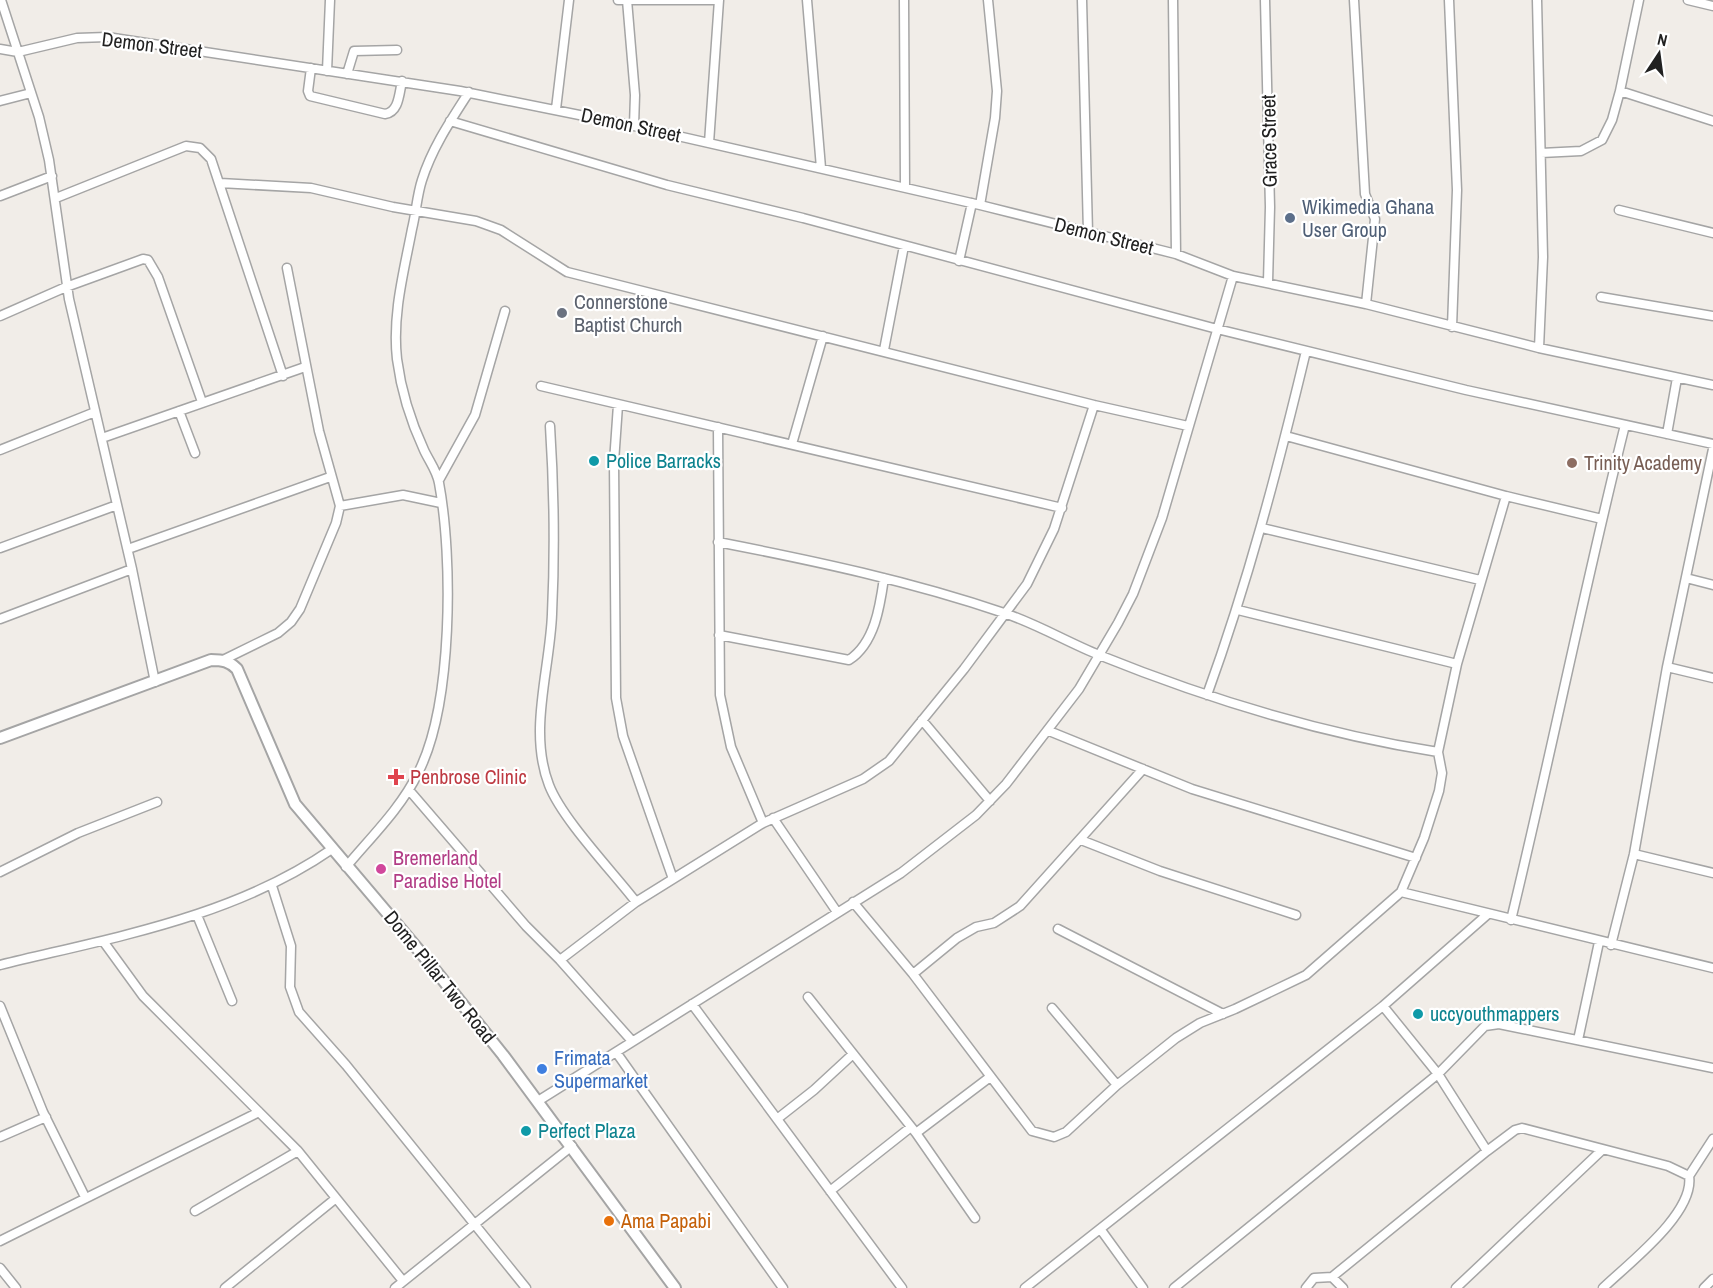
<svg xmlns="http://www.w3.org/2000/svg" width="1713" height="1288" viewBox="0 0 1713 1288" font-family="'Archivo Narrow',sans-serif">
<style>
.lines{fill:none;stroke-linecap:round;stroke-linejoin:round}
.minor-casing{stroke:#a5a5a5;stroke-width:11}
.tertiary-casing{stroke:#a5a5a5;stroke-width:14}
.minor{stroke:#fff;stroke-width:8}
.tertiary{stroke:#fff;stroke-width:10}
.service-dot{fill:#5c6f8a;stroke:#fff;stroke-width:2}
.worship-dot{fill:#6b7280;stroke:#fff;stroke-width:2}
.culture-dot{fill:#0f9aa8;stroke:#fff;stroke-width:2}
.education-dot{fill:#8d6e63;stroke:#fff;stroke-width:2}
.health-dot{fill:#e0444e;stroke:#fff;stroke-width:2}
.hotel-dot{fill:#d1479c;stroke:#fff;stroke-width:2}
.shop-dot{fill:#3f7fe0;stroke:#fff;stroke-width:2}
.food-dot{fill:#e8710a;stroke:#fff;stroke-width:2}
.labels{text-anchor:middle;stroke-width:4.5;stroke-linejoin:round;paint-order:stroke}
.street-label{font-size:20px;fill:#212121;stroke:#fff}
.service-label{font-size:20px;fill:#4e5e75;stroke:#fff;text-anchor:start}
.worship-label{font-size:20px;fill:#5b616d;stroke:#fff;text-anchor:start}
.culture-label{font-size:20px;fill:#0d838f;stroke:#fff;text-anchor:start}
.education-label{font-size:20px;fill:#785e54;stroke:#fff;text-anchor:start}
.health-label{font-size:20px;fill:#be3a42;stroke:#fff;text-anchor:start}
.hotel-label{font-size:20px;fill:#b23c85;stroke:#fff;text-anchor:start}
.shop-label{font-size:20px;fill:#366cbe;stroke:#fff;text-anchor:start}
.food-label{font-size:20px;fill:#c56008;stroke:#fff;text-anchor:start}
</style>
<rect width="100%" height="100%" fill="#f1ede8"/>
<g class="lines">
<g class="minor-casing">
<path id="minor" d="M1,0L39,117L49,160L69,299L132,569L155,682
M618,0H717
M627,0L635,95L634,126
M807,0L821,168
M904,0L905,187
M1082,0L1088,232
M1173,0L1176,254
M1265,0L1270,207L1268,282
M1354,0L1365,194L1375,219L1366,304
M1449,0L1457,190L1452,327
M1537,0L1543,257L1539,348
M1688,0L1713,6
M0,49L18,52L77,38L107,37L460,91L634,126L980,205L1176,254L1233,276L1366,304L1539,348L1713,385
M311,68L308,91L310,96L385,114C399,112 399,94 402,81
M327,71L330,0
M347,74L354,51L397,50
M1620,91L1713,121
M0,101L31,93
M556,109L569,0
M450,121L667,185L803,218L1217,329L1466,390L1713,444
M709,143L719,0
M1541,153L1581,151L1602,140L1612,120L1620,91L1639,0
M220,183L311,188L393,207L476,221L501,230L567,272L1094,405L1188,426
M0,196L52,176
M56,198L186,146L200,148L211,159L283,376
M980,205L995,118L997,91L988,0
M1619,210L1713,233
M959,261L972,203
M1601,297L1713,316
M0,316L66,287L143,259L148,260L158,277L202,402
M884,350L904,246
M541,386L1062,508
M618,405L614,462L616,698L623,736L673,879
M179,411L195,453
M550,426C554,488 555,551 552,614C550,670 528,731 549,785C562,819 613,872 636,902
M718,427L720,695L731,747L763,823
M1667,434L1677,378
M1286,436L1506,496L1602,519
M102,438L305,367
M792,444L823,336
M0,450L95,412
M439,480L475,415L505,311
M340,506L403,495L441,503
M1262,528L1480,580
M718,542C815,561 910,581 1004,613C1037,624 1067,642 1099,655C1208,699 1322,734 1438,752
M0,548L117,505
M128,549L330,477
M1686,578L1713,585
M1238,610L1457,664
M0,619L132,569
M719,635L849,660C875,643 880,606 884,578
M223,660L278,633L291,622L300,609L336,523L340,506L319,431L287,268
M1667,667L1713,678
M1207,695C1248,582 1278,468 1306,351
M922,720L990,801
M1049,731L1192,789L1416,858
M409,790L526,926L560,960L636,902L763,823L863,779L889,761L964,669L1027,584L1054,529L1094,405
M773,818L837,912
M1081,840L1160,871L1296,915
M1634,854L1713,873
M346,867C371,837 401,808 418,773C453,705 453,558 439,483C437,471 429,461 424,450C411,422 401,390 397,359C392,315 404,271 412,229C416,213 417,195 422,180C432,148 451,120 469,92
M0,872L78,833L157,802
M272,886L291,946L290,987L299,1012L346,1065L526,1288
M1401,892L1713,968
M853,902L913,974L1032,1131L1054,1137L1066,1132L1117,1085L1176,1038L1200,1023L1235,1009L1306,975L1401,892L1424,838L1439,791L1442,773L1438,752L1457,664L1506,496
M197,915L232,1001
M1511,920C1551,755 1584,589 1625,425
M1058,929L1223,1014
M103,941L143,996L298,1151L403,1281
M1611,945L1634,854L1667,667L1713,449
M560,960L632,1041
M0,965C114,937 234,917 332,849
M913,974L957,938L976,927L994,923L1020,906L1143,769
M808,997L916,1133L975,1218
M692,1004L902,1288
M0,1006L43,1112L85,1197
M1383,1006L1438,1074L1487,1151
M1052,1008L1117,1085
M1578,1040L1599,942
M616,1052L783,1288
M538,1101L901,873L976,815L1006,784L1079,689L1118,623L1133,594L1162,518L1233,276
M777,1119L814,1090L853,1054
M916,1133L990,1077
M0,1137L46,1117
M1689,1176L1713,1139
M830,1191L911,1127
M195,1211L298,1151
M1101,1230L1143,1288
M0,1241L259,1112
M0,1268L16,1288
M1332,1277L1343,1288
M225,1288L335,1199
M395,1288L572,1146
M1025,1288L1383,1006L1488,914
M1174,1288L1438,1074L1485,1026L1499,1024L1713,1068
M1306,1288L1314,1278L1332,1277L1487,1151L1515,1130L1522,1128L1668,1166L1689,1176C1695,1213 1629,1263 1603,1288
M1456,1288L1602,1150
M1704,1288L1713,1279"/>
</g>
<g class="tertiary-casing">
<path id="tertiary" d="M0,738L211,660C223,660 229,661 237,669L295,804L427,960L503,1055L675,1288"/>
</g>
<use href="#minor" class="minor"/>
<use href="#tertiary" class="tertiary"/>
</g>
<circle class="service-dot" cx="1290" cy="218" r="6"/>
<circle class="worship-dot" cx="562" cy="313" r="6"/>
<g class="culture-dot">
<circle cx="594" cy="461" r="6"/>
<circle cx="1418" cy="1014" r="6"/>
<circle cx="526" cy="1131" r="6"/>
</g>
<circle class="education-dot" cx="1572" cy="463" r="6"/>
<path class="health-dot" d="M393 768h6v6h6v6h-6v6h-6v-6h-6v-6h6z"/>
<circle class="hotel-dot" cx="381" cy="869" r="6"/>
<circle class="shop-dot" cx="542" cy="1069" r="6"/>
<circle class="food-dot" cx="609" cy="1221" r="6"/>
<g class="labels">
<g class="street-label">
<text transform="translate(152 45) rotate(7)" y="7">Demon Street</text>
<text transform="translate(631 125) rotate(12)" y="7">Demon Street</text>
<text transform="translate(1269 141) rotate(-91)" y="7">Grace Street</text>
<text transform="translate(1104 236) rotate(14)" y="7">Demon Street</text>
<text transform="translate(440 977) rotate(51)" y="7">Dome Pillar Two Road</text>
</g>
<g class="service-label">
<text x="1302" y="214">Wikimedia Ghana<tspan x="1302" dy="23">User Group</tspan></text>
</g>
<g class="worship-label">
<text x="574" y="309">Connerstone<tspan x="574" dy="23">Baptist Church</tspan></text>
</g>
<g class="culture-label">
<text x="606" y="468">Police Barracks</text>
<text x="1430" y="1021">uccyouthmappers</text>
<text x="538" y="1138">Perfect Plaza</text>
</g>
<g class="education-label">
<text x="1584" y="470">Trinity Academy</text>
</g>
<g class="health-label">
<text x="410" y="784">Penbrose Clinic</text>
</g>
<g class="hotel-label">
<text x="393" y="865">Bremerland<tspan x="393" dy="23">Paradise Hotel</tspan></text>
</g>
<g class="shop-label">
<text x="554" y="1065">Frimata<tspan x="554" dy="23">Supermarket</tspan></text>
</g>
<g class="food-label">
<text x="621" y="1228">Ama Papabi</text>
</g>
</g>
<g transform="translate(1659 54) rotate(13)" stroke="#ffffff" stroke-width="4.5" paint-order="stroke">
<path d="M0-4.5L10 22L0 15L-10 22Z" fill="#212121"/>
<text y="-9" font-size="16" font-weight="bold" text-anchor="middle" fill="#212121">N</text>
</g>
</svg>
